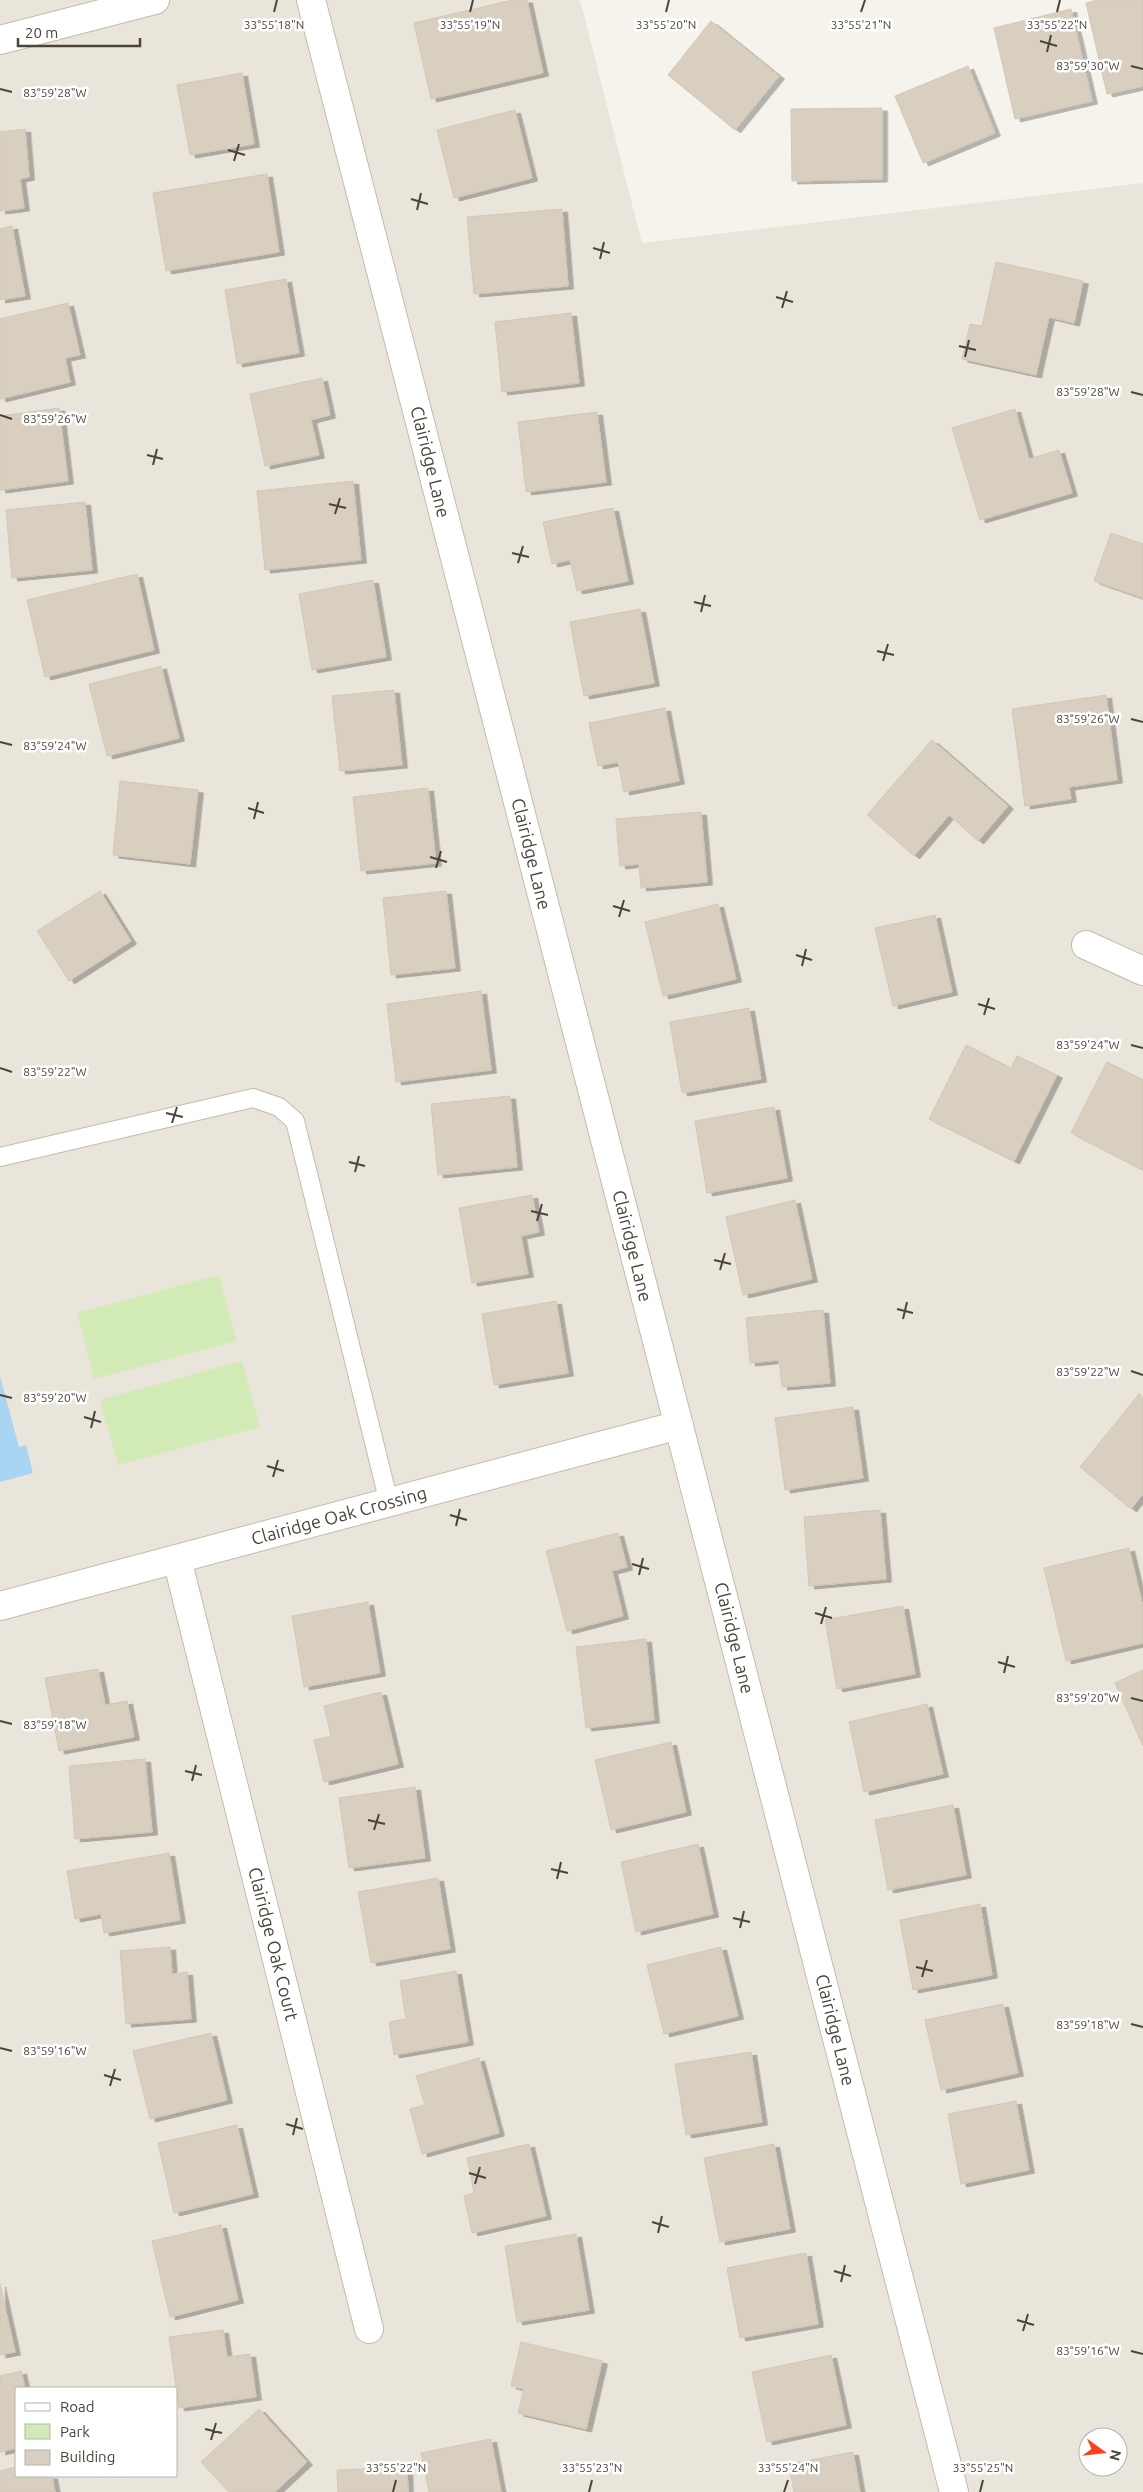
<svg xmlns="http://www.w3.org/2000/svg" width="1143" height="2492" viewBox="0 0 1143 2492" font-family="Ubuntu,sans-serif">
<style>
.residential{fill:#eae5da;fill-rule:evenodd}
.green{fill:#d2eab5}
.water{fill:#a9d4f2}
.building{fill:#d8cfc1;stroke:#d3c7b4;filter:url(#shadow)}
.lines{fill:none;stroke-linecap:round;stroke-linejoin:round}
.service-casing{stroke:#c2bbae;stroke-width:20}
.minor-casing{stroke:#c2bbae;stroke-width:30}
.service{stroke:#fff;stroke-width:18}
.minor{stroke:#fff;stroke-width:28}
.ticks{fill:none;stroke:#4b4439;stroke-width:2}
.labels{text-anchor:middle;stroke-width:5;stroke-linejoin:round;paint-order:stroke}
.street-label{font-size:18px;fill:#4b4439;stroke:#fff}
.ticks-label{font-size:12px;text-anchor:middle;fill:#4b4439;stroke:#fff;stroke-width:5;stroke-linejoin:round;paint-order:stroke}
</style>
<defs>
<filter id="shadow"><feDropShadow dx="5.5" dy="3" stdDeviation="0" flood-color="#0004"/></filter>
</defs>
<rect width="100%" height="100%" fill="#f6f3ec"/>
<path class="residential" d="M0,0H580L642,243L1143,183V2492H0ZM16,2388H176V2476H16ZM1088,2437H1118V2467H1088Z"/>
<path class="green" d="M219,1275L236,1341L94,1379L77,1313Z
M242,1361L260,1427L118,1465L100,1400Z"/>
<path class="water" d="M0,1376L19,1447L26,1445L33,1473L0,1482Z"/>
<path class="building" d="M513,0H527L543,73L431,99L414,23Z
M1098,0H1143V86L1107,94L1086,3Z
M1071,9L1092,101L1015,119L994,28Z
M711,21L779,76L735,130L668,75Z
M968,66L995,133L923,163L895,96Z
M242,73L254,144L190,155L177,85Z
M882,108V179L792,181L791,109Z
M515,110L532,178L454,198L437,130Z
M25,129L29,177L20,179L24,208L0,211V132Z
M267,174L279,252L166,271L153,193Z
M562,209L568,286L474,294L467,217Z
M12,226L25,296L0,300V229Z
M996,262L1083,281L1074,323L1049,317L1036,375L962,359L970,324L982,326Z
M286,279L299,353L237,364L225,290Z
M68,303L80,355L65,358L70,382L0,399V319Z
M571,313L579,383L502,392L495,322Z
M322,378L330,415L311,420L319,455L265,466L250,394Z
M59,408L68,481L0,490V416Z
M1015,409L1029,459L1059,450L1072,493L980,520L952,428Z
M597,412L606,482L526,492L518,422Z
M353,481L361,560L265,570L257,491Z
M85,502L92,570L12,578L6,510Z
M613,508L628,581L577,591L570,560L552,564L543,522Z
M1111,533L1143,544V598L1094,581Z
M137,574L154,650L45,677L27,600Z
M373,580L386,657L312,670L299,594Z
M640,609L654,683L584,696L570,622Z
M161,666L179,738L107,756L89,684Z
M394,690L402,765L340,771L332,696Z
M1106,695L1117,780L1069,787L1071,799L1025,806L1012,709Z
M665,708L679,781L624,792L618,762L598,766L589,723Z
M932,740L1008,806L978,841L949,815L914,856L867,815Z
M120,781L198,790L190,864L113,855Z
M428,788L436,863L361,871L353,797Z
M701,812L707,882L641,888L639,864L620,866L616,819Z
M100,891L131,941L69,981L37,931Z
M446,891L455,968L391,975L383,898Z
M718,904L736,979L663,996L645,922Z
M935,915L952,992L893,1006L875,928Z
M481,991L491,1070L396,1082L387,1004Z
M749,1008L761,1079L682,1093L670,1022Z
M966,1045L1011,1068L1017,1056L1057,1075L1014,1161L929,1119Z
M1107,1062L1143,1080V1170L1071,1133Z
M510,1096L517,1167L438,1175L431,1104Z
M774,1107L787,1178L707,1193L695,1121Z
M532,1195L539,1232L521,1236L528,1274L472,1283L459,1208Z
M795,1200L812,1279L743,1295L726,1217Z
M556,1301L568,1373L494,1385L482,1314Z
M823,1310L830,1383L782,1387L779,1360L750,1363L746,1318Z
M1139,1394L1143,1398V1494L1131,1509L1080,1467Z
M853,1407L863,1478L785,1490L775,1418Z
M880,1510L886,1579L809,1586L804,1517Z
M618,1533L627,1567L612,1571L623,1616L567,1631L546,1551Z
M1129,1548L1143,1607V1643L1066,1661L1044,1568Z
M368,1602L380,1673L304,1687L292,1616Z
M903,1606L915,1674L837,1689L825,1620Z
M646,1639L654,1720L586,1728L576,1647Z
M98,1669L105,1705L127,1701L134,1737L59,1751L45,1678Z
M1143,1670V1746L1115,1683Z
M381,1692L398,1764L324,1782L314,1740L331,1736L324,1706Z
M927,1704L943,1774L864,1792L849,1722Z
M671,1742L686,1812L611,1830L595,1760Z
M145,1759L152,1832L75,1839L69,1766Z
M415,1787L425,1858L349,1868L339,1798Z
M953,1805L966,1875L888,1890L875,1820Z
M698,1844L713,1914L636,1932L621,1862Z
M169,1853L180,1920L104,1933L101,1914L75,1919L67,1871Z
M438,1878L450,1949L371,1963L358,1892Z
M980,1904L992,1975L913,1990L900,1920Z
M170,1947L172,1974L187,1972L191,2019L126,2024L120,1951Z
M721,1947L738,2016L664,2034L647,1965Z
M456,1971L468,2042L394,2055L389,2022L406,2019L400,1981Z
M1003,2004L1018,2073L941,2090L925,2020Z
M211,2033L227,2100L150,2119L133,2051Z
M751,2052L762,2122L686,2135L675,2064Z
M479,2058L499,2133L422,2154L410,2109L425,2105L416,2076Z
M1016,2101L1029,2170L961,2184L948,2114Z
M237,2125L253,2194L174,2213L158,2143Z
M529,2144L546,2216L472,2233L464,2196L474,2193L467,2158Z
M774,2144L790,2229L720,2242L704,2158Z
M221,2225L238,2300L170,2317L152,2241Z
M576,2234L589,2310L517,2322L505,2246Z
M806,2253L818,2324L740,2338L727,2268Z
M0,2284L15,2352L0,2355Z
M223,2330L227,2357L250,2354L256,2397L179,2408L169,2337Z
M521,2342L602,2361L586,2429L518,2413L524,2389L511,2386Z
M831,2355L846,2425L767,2442L752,2372Z
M21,2371L25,2388H16V2448L0,2452V2376Z
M259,2409L307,2462L275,2492H229L201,2462Z
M491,2439L501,2492H429L421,2453Z
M853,2452L860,2492H794L789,2464Z
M16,2467V2476H52L55,2492H0V2471Z
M407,2467L408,2492H338L337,2470Z"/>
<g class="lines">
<g class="service-casing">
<path id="service" d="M0,1157L253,1098L279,1107L295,1121L389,1503"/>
</g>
<g class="minor-casing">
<path id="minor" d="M311,0L954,2492
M0,40L155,0
M1086,945L1143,971
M177,1559L369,2329
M0,1606L679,1425"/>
</g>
<use href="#service" class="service"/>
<use href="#minor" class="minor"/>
</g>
<path class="ticks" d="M274,12L277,0M470,12L473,0M666,12L669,0M861,12L865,0M1057,12L1060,0M1040,41L1057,46M1047,52L1051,35M1131,66L1143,69M0,89L12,92M228,150L245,155M234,161L239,144M411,199L428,204M417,210L421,193M593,248L610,253M600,259L604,242M776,297L793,302M782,308L787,291M959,346L976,350M965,357L969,340M1131,392L1143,395M0,415L12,419M147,455L163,459M153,465L157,449M329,504L346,508M335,514L340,498M512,553L529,557M518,563L523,546M694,602L711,606M701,612L705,595M877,651L894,655M883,661L888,644M1131,719L1143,722M0,742L12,745M248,808L264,813M254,819L258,802M430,857L447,862M436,868L441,851M613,906L630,911M619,917L624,900M796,955L812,960M802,966L806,949M978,1004L995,1009M984,1015L989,998M1131,1045L1143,1048M0,1068L12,1072M166,1113L183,1117M172,1123L177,1107M349,1162L365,1166M355,1172L359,1156M531,1211L548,1215M537,1221L542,1204M714,1260L731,1264M720,1270L725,1253M897,1309L913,1313M903,1319L907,1302M1131,1371L1143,1375M0,1395L12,1398M84,1417L101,1422M91,1428L95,1411M267,1466L284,1471M273,1477L278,1460M450,1515L467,1520M456,1526L460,1509M632,1564L649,1569M639,1575L643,1558M815,1613L832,1618M821,1624L826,1607M998,1662L1015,1667M1004,1673L1008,1656M1131,1698L1143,1701M0,1721L12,1724M185,1771L202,1775M192,1781L196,1765M368,1820L385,1824M374,1830L379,1814M551,1869L568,1873M557,1879L561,1862M733,1918L750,1922M740,1928L744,1911M916,1967L933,1971M922,1977L927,1960M1131,2024L1143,2027M0,2048L12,2051M104,2075L121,2080M110,2086L115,2069M286,2124L303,2129M293,2135L297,2118M469,2173L486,2178M475,2184L480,2167M652,2222L669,2227M658,2233L662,2216M834,2271L851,2276M841,2282L845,2265M1017,2320L1034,2325M1023,2331L1028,2314M1131,2351L1143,2354M205,2429L222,2433M211,2440L216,2423M393,2492L396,2480M589,2492L592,2480M784,2492L788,2480M980,2492L983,2480"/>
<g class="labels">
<g class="street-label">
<text transform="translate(430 462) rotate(76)" y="6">Clairidge Lane</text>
<text transform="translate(531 854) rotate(76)" y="6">Clairidge Lane</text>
<text transform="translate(632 1246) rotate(76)" y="6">Clairidge Lane</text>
<text transform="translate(339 1516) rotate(-15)" y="6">Clairidge Oak Crossing</text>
<text transform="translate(734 1638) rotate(76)" y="6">Clairidge Lane</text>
<text transform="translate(273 1944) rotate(76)" y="6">Clairidge Oak Court</text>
<text transform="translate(835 2030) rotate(76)" y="6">Clairidge Lane</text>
</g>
</g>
<g class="ticks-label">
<text x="274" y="29">33°55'18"N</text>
<text x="470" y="29">33°55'19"N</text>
<text x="666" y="29">33°55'20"N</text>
<text x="861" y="29">33°55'21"N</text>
<text x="1057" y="29">33°55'22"N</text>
<text x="1088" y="70">83°59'30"W</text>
<text x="55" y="97">83°59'28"W</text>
<text x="1088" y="396">83°59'28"W</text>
<text x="55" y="423">83°59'26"W</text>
<text x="1088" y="723">83°59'26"W</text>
<text x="55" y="750">83°59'24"W</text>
<text x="1088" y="1049">83°59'24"W</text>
<text x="55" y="1076">83°59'22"W</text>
<text x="1088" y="1376">83°59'22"W</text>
<text x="55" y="1402">83°59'20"W</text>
<text x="1088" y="1702">83°59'20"W</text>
<text x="55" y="1729">83°59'18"W</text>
<text x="1088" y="2029">83°59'18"W</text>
<text x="55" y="2055">83°59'16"W</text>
<text x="1088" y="2355">83°59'16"W</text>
<text x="396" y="2472">33°55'22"N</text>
<text x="592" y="2472">33°55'23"N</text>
<text x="788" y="2472">33°55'24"N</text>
<text x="983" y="2472">33°55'25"N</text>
</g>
<rect x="15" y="2387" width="162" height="90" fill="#ffffff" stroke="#b7b4b0"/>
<rect x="25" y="2403" width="25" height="8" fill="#ffffff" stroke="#b7b4b0"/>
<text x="60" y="2412" font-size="15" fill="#4b4439">Road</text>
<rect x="25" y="2424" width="25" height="15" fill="#d2eab5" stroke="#b7b4b0"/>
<text x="60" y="2437" font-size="15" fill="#4b4439">Park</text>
<rect x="25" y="2450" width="25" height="15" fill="#d8cfc1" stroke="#b7b4b0"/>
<text x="60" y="2462" font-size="15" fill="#4b4439">Building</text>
<g transform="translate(1103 2452) rotate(105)"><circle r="24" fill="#ffffff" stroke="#b7b4b0"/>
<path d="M0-4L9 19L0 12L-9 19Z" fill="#fc3f1d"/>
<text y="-8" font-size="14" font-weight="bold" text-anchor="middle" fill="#4b4439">N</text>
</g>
<path d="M18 38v8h122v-8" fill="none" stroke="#4b4439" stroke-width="2.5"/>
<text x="25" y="38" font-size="15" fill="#4b4439" stroke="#ffffff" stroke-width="4" paint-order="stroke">20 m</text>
</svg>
